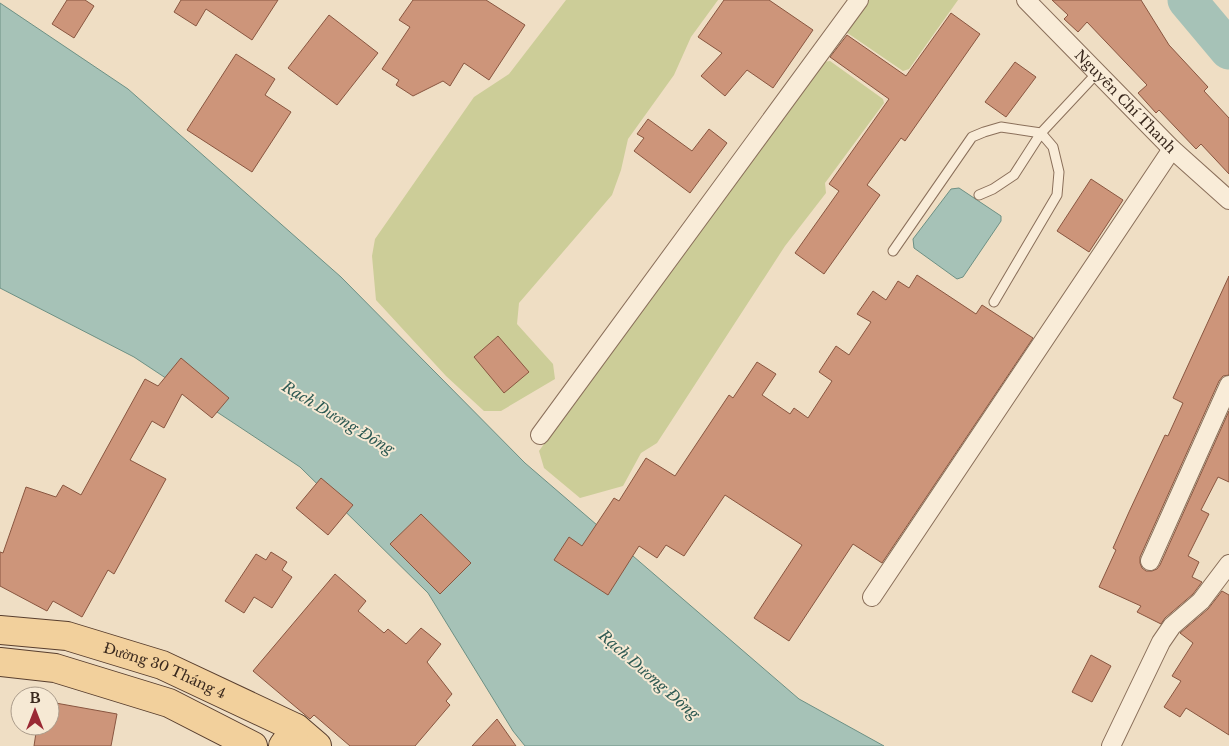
<svg xmlns="http://www.w3.org/2000/svg" width="1229" height="746" viewBox="0 0 1229 746" font-family="'Libre Baskerville',serif">
<style>
.green{fill:#cccd98}
.water{fill:#a6c2b7;stroke:#6d9084}
.lines{fill:none;stroke-linecap:round;stroke-linejoin:round}
.river{stroke:#a6c2b7;stroke-width:39}
.building{fill:#cd957a;stroke:#895640}
.lane-casing{stroke:#8a6f5a;stroke-width:11}
.street-casing{stroke:#8a6f5a;stroke-width:20}
.primary-casing{stroke:#583e2e;stroke-width:30}
.lane{stroke:#f9ecd8;stroke-width:9}
.street{stroke:#f9ecd8;stroke-width:18}
.primary{stroke:#f2d09c;stroke-width:28}
.labels{text-anchor:middle;stroke-width:4;stroke-linejoin:round;paint-order:stroke}
.street-label{font-size:14px;fill:#3a291e;stroke:#f6e9d4}
.water-label{font-size:15px;font-style:italic;fill:#2e5a53;stroke:#f6e9d4}
</style>
<rect width="100%" height="100%" fill="#efdec4"/>
<path class="green" d="M566,0H718L691,37L674,75L628,139L621,170L612,195L519,303L517,324L553,364L555,379L501,411H484L446,376L376,300L372,256L375,239L474,97L509,74Z
M862,0H958L909,69L903,71L846,32Z
M830,61L883,99L884,103L825,183L826,193L785,246L657,443L641,453L623,486L580,498L544,468L539,451L720,199L824,62Z"/>
<path class="water" d="M0,3L128,89L341,277L525,463L799,699L884,746H525L513,731L428,593L300,467L134,357L0,288Z
M959,188L1001,216V221L963,277L957,279L914,248L913,239L951,189Z"/>
<g class="lines">
<path class="river" d="M1187,0L1229,50"/>
</g>
<path class="building" d="M67,0H85L94,6L74,38L52,24Z
M181,0H278L252,40L206,9L196,26L174,12Z
M413,0H486L525,25L489,80L464,63L450,86L443,81L413,96L396,85L399,80L382,69L410,27L399,20Z
M724,0H769L813,30L773,88L747,70L725,96L701,76L722,53L698,37Z
M1052,0H1141L1169,45L1208,87L1204,91L1229,118V174L1201,144L1196,149L1159,110L1156,113L1138,93L1147,85L1087,22L1078,32L1064,19L1068,15Z
M951,13L980,34L905,141L901,138L867,185L880,195L824,274L795,253L839,191L829,184L889,99L830,57L847,35L906,76Z
M329,15L378,53L337,105L288,68Z
M236,54L275,79L265,95L291,112L252,172L187,130Z
M1015,62L1036,77L1006,117L985,102Z
M648,119L692,151L709,129L727,143L690,193L634,151L644,138L637,134Z
M1091,179L1123,200L1089,252L1057,231Z
M917,275L976,314L982,305L1033,338L882,563L853,544L789,641L754,618L802,545L725,495L684,556L666,545L657,558L639,546L608,595L554,560L569,537L582,546L614,498L619,501L646,458L675,476L729,395L733,398L757,362L776,374L762,395L790,414L794,408L808,418L832,381L819,372L836,346L849,355L871,322L857,314L873,291L886,300L898,281L909,288Z
M1229,276V375L1223,376L1219,381L1140,557V563L1142,568L1146,571H1152L1157,569L1160,565L1229,411V482L1218,477L1201,510L1209,514L1188,556L1199,562L1192,577L1202,582L1193,594L1165,618L1161,624L1137,612L1141,606L1099,587L1116,550L1113,548L1129,512L1165,435L1168,436L1183,403L1173,398Z
M498,336L529,372L504,393L474,357Z
M181,358L229,398L212,418L182,394L164,428L152,421L130,460L166,479L114,574L108,570L82,617L53,601L47,611L0,586V552L3,553L26,487L56,497L63,485L81,495L145,379L158,386Z
M321,478L353,505L328,535L296,508Z
M421,514L471,563L440,594L390,544Z
M271,552L287,562L282,570L292,577L272,608L254,597L244,613L225,601L256,554L266,560Z
M335,574L366,601L358,611L384,633L388,629L406,644L421,628L441,644L427,662L452,694L446,701L450,705L415,746H350L314,715L310,719L253,671Z
M1222,591L1229,595V735L1186,708L1180,717L1164,707L1181,681L1172,676L1193,643L1180,633L1208,609Z
M1091,655L1111,666L1092,702L1072,692Z
M50,702L117,714L111,746H34L37,726H50Z
M497,719L516,746H472Z"/>
<g class="lines">
<g class="lane-casing">
<path id="lane" d="M893,251L972,137L984,132L1001,127L1041,133L1014,175L993,189L979,195
M994,302L1057,195L1059,172L1053,147L1041,133L1098,72"/>
</g>
<g class="street-casing">
<g id="street">
<path id="s1" d="M1026,0L1172,149L1229,200"/>
<path d="M540,435L859,0"/>
<path d="M1150,561L1229,385"/>
<path d="M872,597L1172,149"/>
<path d="M1111,746L1161,642L1172,626L1201,601L1229,564"/>
</g>
</g>
<g class="primary-casing">
<g id="primary">
<path id="s2" d="M0,630L67,636L162,665L296,728L317,746"/>
<path d="M0,662L55,668L169,703L253,746"/>
<path d="M283,746L296,728"/>
</g>
</g>
<use href="#lane" class="lane"/>
<use href="#street" class="street"/>
<use href="#primary" class="primary"/>
</g>
<g class="labels">
<g class="street-label">
<text dy="5" stroke="none"><textPath href="#s1" startOffset="142">Nguyễn Chí Thanh</textPath></text>
<text dy="5" stroke="none"><textPath href="#s2" startOffset="171">Đường 30 Tháng 4</textPath></text>
</g>
<g class="water-label">
<text transform="translate(338 418) rotate(31)" y="5">Rạch Dương Đông</text>
<text transform="translate(649 675) rotate(41)" y="5">Rạch Dương Đông</text>
</g>
</g>
<g transform="translate(35 711)"><circle r="24" fill="#f6e9d4" stroke="#ab9c8b"/>
<path d="M0-4L9 19L0 12L-9 19Z" fill="#9a2934"/>
<text y="-8" font-size="14" font-weight="bold" text-anchor="middle" fill="#3a291e">B</text>
</g>
</svg>
